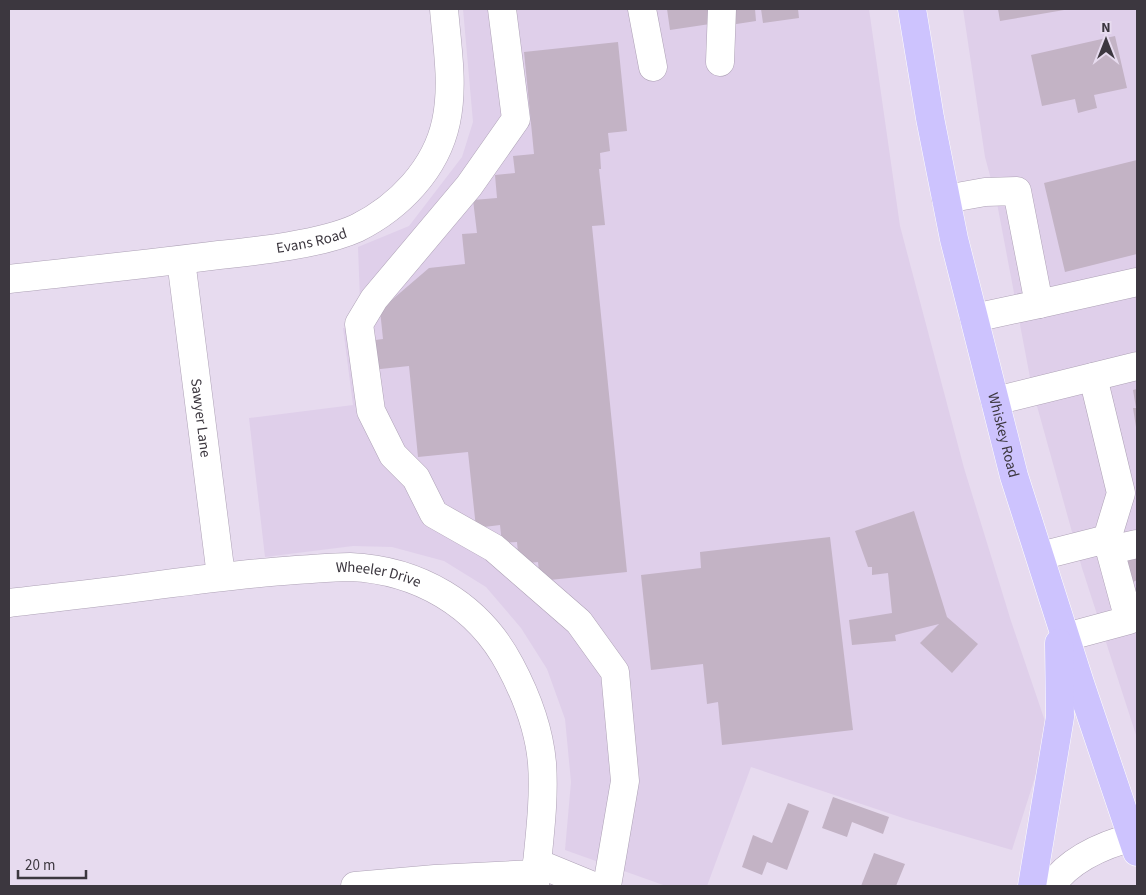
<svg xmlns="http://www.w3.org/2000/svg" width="1146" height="895" viewBox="0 0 1146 895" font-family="'Source Sans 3',sans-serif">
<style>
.built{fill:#dfcfea}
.building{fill:#c3b3c5}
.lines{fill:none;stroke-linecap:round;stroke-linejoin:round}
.minor-casing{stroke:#aea2b6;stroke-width:29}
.major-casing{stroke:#fff;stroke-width:29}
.minor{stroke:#fff;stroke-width:28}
.major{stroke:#cdc3fe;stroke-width:28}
.labels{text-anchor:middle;stroke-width:4;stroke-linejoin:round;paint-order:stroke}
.street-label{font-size:15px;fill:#3c373f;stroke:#e7dbef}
</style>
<rect width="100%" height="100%" fill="#e7dbef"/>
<path class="built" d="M463,9H869L900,226L964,468L1011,621L1049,733L1012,850L906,819L751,767L707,886H666L565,850L571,782L565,719L547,669L521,628L486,587L444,561L392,547L353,546L265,557L249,418L353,405L343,328L361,326L358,247L409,226L462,157L473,122Z
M963,9H1137V738L1082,568L1032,388L996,198L985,157Z"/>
<path class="building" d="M667,9H708L710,24L670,30Z
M728,9H755L756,21L730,25Z
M761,9H798L799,18L763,23Z
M998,9H1064V10L1000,21Z
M1115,36L1127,88L1094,95L1097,108L1078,113L1075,99L1042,106L1031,55Z
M618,42L627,131L608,133L610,151L600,153L601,169H599L605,225L592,226L627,572L540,581L538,562L519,564L517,542L502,543L500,525L476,528L468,452L418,457L409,366L371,370L368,341L383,339L380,310L429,268L465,264L462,234L477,233L473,200L497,198L495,175L515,173L513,156L534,154L524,52Z
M1137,160V254L1065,272L1044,183Z
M1137,389V427H1136L1133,408H1136L1133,390Z
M914,511L947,617L978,644L952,673L920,643L939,624L895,635L896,641L852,645L849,620L892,613L888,573L872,575V567H868L855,531Z
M830,537L853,730L722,745L718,702L707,704L703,664L651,670L641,575L701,568L700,552Z
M1137,558V580L1133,582L1127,561Z
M833,797L889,817L883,834L852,822L847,837L822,828Z
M788,803L809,811L787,870L767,862L762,875L742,867L753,835L772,843Z
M874,853L905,864L896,886H861Z"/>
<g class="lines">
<g class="minor-casing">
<g id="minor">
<path d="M502,9L516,119L469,186L374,299L359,324L371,411L393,455L416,478L434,514L494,548L579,622L615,672L625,781L607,886"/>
<path d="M642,9L653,67"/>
<path d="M720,62L722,9"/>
<path d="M946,199L985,192L1017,191L1039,304L974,318"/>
<path id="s1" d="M181,260L221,576"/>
<path id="s2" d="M9,279C79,271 149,264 219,255C258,251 322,244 357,228C399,207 436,169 446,122C454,85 447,46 444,9"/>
<path d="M1039,304L1137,282"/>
<path d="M995,401L1137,366"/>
<path d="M1110,550L1137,544"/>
<path d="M1040,556L1107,539L1121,493L1093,377"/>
<path id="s3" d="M9,603C59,597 109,592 158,585C204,579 250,573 296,570C314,569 333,567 350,567C418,570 478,604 510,665C526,695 539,728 542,763C545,804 538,846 535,886"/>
<path d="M1066,637L1129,620L1107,539"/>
<path d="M537,863L593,886"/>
<path d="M355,886L435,879L536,874"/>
<path d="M1051,886C1070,859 1105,844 1137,836"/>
</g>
</g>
<g class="major-casing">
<g id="major">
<path id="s4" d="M912,9L930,118L954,239L1014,476L1080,683L1137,852"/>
<path d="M1032,886L1060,717L1059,643"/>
</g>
</g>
<use href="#minor" class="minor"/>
<use href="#major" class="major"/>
</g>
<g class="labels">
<g class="street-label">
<text dy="5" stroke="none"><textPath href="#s2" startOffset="305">Evans Road</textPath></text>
<text dy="5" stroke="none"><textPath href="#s1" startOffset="159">Sawyer Lane</textPath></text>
<text dy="5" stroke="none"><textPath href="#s4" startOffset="436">Whiskey Road</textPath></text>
<text dy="5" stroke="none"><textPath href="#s3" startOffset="372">Wheeler Drive</textPath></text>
</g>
</g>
<rect width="1146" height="895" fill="none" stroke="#3c373f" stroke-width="20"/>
<g transform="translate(1106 40)" stroke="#e7dbef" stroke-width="4" paint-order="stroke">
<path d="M0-4L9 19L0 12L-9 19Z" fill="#3c373f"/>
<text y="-8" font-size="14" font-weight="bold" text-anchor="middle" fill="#3c373f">N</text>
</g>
<path d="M18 870v8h68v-8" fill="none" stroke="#3c373f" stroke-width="2.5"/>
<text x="25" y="870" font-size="15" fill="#3c373f" stroke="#e7dbef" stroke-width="4" paint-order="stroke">20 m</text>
</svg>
